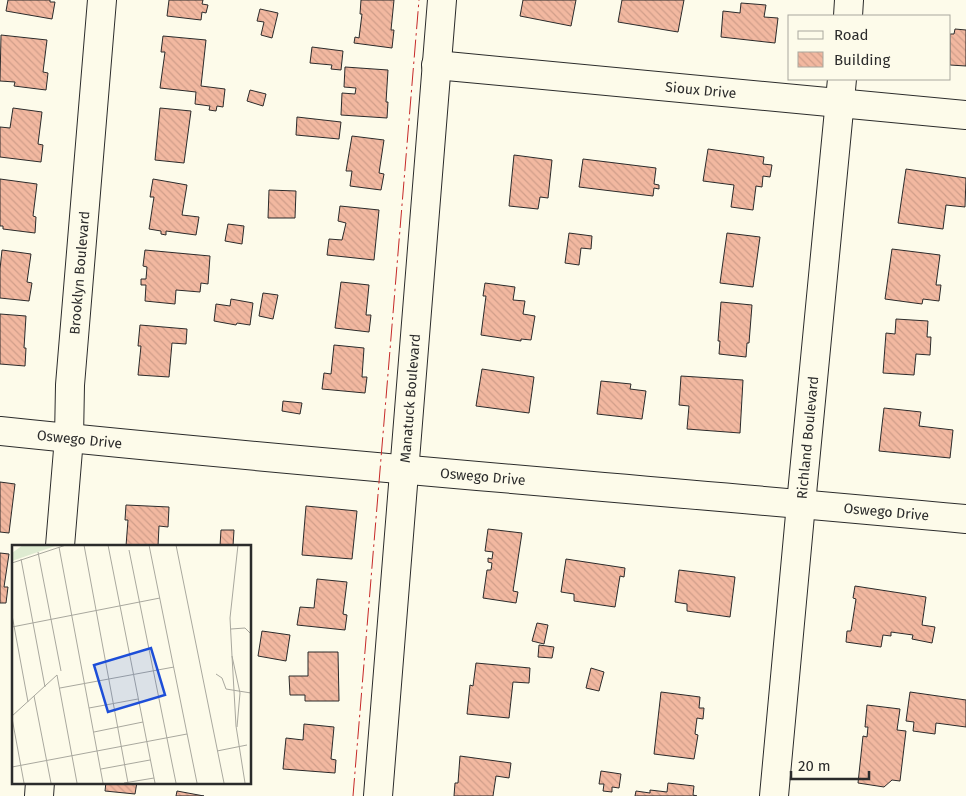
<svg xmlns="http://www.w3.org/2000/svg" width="966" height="796" viewBox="0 0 966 796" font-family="'Fira Sans',sans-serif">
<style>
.building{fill:url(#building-back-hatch);stroke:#2b2b2b}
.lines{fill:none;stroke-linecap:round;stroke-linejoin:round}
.minor-casing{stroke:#2b2b2b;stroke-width:30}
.minor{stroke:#fdfbea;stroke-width:28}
.power{stroke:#c62828;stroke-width:1;stroke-dasharray:18 4 2.5 4;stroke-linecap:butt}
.labels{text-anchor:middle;stroke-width:4;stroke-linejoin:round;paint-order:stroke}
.street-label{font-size:14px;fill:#2b2b2b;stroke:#fdfbea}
.inset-road{fill:none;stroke:#a9a89e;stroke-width:1}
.view{fill:#1d4ed8;fill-opacity:0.15;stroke:#1d4ed8;stroke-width:2.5}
.inset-edge{fill:none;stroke:#2b2b2b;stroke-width:2.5}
</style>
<defs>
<pattern id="building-back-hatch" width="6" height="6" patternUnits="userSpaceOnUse" patternTransform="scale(1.25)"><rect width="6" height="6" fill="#f2b8a0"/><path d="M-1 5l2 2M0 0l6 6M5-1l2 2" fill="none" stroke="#d09e8a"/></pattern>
</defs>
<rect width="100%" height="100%" fill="#fdfbea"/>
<path class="building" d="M8,0H50V2H55L52,19L6,11Z
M169,0H203L202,4L208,5L206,13L202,12L201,20L167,16Z
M361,0H394L391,30H394L392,48L354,43L355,37L359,38L362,14H360Z
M523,0H576L571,26L520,16Z
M622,0H684L678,32L618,22Z
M741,3L766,5L764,17L778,18L775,43L721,37L723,11L740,13Z
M260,9L278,13L272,38L261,35L264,22L257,21Z
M955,29L966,30V66L950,65V34H954Z
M1,35L47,40L43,72L48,73L46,90L14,86L15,82L0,81Z
M163,36L206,40L201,86L225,89L223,107L217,106L216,111L209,110L210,106L195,104L196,92L160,88L165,52H161Z
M312,47L343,51L341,70L331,69L332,65L310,63Z
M345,67L388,70L386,102H388L387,118L341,115L342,93L355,94L356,88L344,87Z
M250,90L266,94L263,106L247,101Z
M13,108L42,112L38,144L43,145L41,162L0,157V127L10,128Z
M160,108L191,111L184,163L155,160Z
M297,117L341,122L339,139L296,135Z
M352,136L384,140L379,173L384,174L381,190L350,186L352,171H346Z
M708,149L764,157L763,164L772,165L770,177L763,176L762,187L756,186L753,210L731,207L734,185L703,181Z
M514,155L552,160L548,198L540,197L538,209L509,206Z
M583,159L656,168L654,184L659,185V189L654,188L653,196L579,187Z
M906,169L966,178L965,207L946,205L943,229L898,223Z
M0,179L37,184L33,216L36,217L35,233L3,229V226H0Z
M153,179L187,185L182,215L199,217L196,235L166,231V235L161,234V231L149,229L154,197H150Z
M269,190L296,191L295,218H268Z
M340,206L379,210L374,260L327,255L329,239L342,240L346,223L338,221Z
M228,224L244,226L242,244L225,241Z
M569,233L592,236L591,249L581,248L579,265L565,263Z
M727,233L760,237L753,287L720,283Z
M892,249L940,255L936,285H941L939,301L923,299L922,304L885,299Z
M2,250L31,254L27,282L32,283L29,301L0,298V269Z
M145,250L210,256L208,284L201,283L200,292L176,290L175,304L145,301L146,285H141V279H146L147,267L143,266Z
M341,282L369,285L366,315H371L369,332L335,328Z
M485,283L515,287L513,300L525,301L523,314L535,316L531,340L521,339V341L481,335L486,296H483Z
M263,293L278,295L273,319L259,316Z
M231,299L253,303L250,325L237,323L236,325L214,321L216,304L230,306Z
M721,302L752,305L749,343H747L746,357L719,354L720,341H718Z
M0,314L26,316L24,348H26L25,366L0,364Z
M896,319L928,321L927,337H931L930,355L916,354L914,375L883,373L886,333L895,334Z
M140,325L187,329L186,344L172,343L169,377L138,375L141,346H138Z
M334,345L364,348L362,377H367L365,393L322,389L324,373L331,374Z
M482,369L534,377L529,413L476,406Z
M681,376L743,380L740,433L687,429L689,406L679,405Z
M601,381L631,384L630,389L646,391L642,419L597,414Z
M283,401L302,403L300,414L282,411Z
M884,408L921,412L919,426L953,430L950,458L879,451Z
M0,482L15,484L9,533L0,532Z
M126,505L169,507L168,527L159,526L158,546H126L128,520H125Z
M306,506L357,511L352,559L302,555Z
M488,529L522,533L513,591L518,592L516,603L483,598L487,570H491L492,563L488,562V558L492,559L493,552L485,551Z
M221,530H234L233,546H220Z
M0,553L9,554L4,587H8L6,603H0Z
M566,559L625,568L624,577L620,576L615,607L574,601V594L561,592Z
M679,570L735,577L730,617L687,611V604L675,602Z
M317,579L347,582L343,614L347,615L345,630L297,625L300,607L314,608Z
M855,586L926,597L922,625L935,627L932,643L912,639L913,635L891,632V636L883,635L881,647L846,642L847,631H851L856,599L853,598Z
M537,623L548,625L544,644L532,641Z
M262,631L290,635L286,661L258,656Z
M539,645L554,647L552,658L538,657Z
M308,652H338L339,701H305V695H290L289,676H308Z
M476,663L530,668L529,683L513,682L509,718L467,714L470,685L473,686Z
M591,668L604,672L599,691L586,688Z
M661,692L700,697L699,708H704L703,719L697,718L695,734L698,735L694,759L654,754Z
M910,692L966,700V727L936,723L935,734L913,731L914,722L906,721Z
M867,705L900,709L897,730L906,731L900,781L892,780L884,787L858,783L863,736L867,737L868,727H865Z
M304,724L334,727L331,759L336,760L335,773L283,769L286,738L303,740Z
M460,756L511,763L509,778L496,776L493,796H454L455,783H458Z
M601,771L621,774L619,788L612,787V792L603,791L604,784H599Z
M106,782H137L135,794L105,791Z
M668,783L694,786L693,795L697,796H635L636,791L650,793V790L667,792Z
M177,791L204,796H176Z"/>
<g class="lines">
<g class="minor-casing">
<g id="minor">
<path d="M848,16L849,0"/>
<path id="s1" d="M436,65L966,115"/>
<path id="s2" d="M0,431C322,465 644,489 966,519"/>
<path id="s3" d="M60,546L69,438L70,385L102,0"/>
<path d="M39,796L40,782"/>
<path id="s4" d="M378,796L442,0"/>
<path id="s5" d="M774,796L801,504L842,79"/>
</g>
</g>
<use href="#minor" class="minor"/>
<path class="power" d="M353,796L419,0"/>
</g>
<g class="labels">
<g class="street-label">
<text dy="5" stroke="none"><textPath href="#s1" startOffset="266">Sioux Drive</textPath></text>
<text dy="5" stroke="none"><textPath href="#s3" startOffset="274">Brooklyn Boulevard</textPath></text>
<text dy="5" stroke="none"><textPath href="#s4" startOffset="399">Manatuck Boulevard</textPath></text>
<text dy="5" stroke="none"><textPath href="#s5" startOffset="360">Richland Boulevard</textPath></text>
<text dy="5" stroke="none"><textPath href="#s2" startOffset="80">Oswego Drive</textPath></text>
<text dy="5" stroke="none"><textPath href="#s2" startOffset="485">Oswego Drive</textPath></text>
<text dy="5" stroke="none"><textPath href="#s2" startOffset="890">Oswego Drive</textPath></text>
</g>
</g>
<g transform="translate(12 545)">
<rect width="239" height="239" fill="#fdfbea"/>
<path d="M11,0H46L0,16V8Z" fill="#deebd1"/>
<path class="inset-road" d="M72,0L116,238M96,0L143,238M137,0L185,238M164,0L212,238M47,2L91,238M117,5L164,238M26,7L49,126M9,14L33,142M0,18L54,0M0,70L16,157M0,82L148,53M219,84L233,83L239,89M220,111L224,181L233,238M204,129L210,133L214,144L239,148M45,130L65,238M48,143L162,122M22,151L39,238M77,163L126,154M0,171L45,130M0,173L12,238M225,182L228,148L220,111L218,73L226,0M82,187L131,177M205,206L235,200M0,222L175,189M89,224L138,215M112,238L142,233"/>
<path class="view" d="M139,103L153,150L96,167L82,120Z"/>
<rect width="239" height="239" class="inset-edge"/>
</g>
<rect x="788" y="15" width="162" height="65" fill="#fdfbea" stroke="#a9a89e"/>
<rect x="798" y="31" width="25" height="8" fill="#fdfbea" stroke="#a9a89e"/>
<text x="834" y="40" font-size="15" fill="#2b2b2b">Road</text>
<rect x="798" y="52" width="25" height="15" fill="url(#building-back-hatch)" stroke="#a9a89e"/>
<text x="834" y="65" font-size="15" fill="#2b2b2b">Building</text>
<path d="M791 771v8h78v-8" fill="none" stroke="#2b2b2b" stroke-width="2.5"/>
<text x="798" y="771" font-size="15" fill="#2b2b2b" stroke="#fdfbea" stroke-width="4" paint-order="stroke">20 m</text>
</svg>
